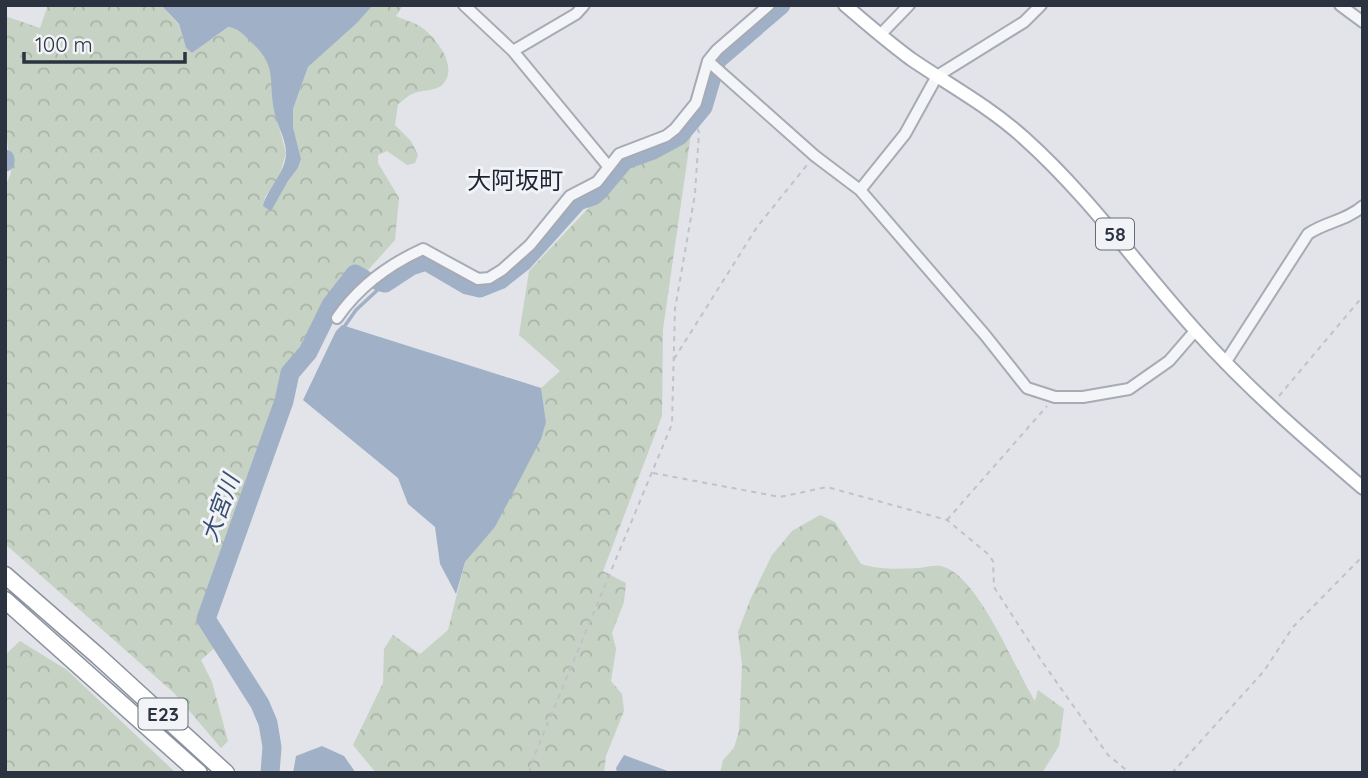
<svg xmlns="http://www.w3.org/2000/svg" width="1368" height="778" viewBox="0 0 1368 778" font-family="Quicksand,'Noto Sans JP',sans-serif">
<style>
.forest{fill:url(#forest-crowns)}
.water{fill:#a0b0c6}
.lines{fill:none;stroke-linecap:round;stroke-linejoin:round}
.stream{stroke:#a0b0c6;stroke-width:3.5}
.river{stroke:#a0b0c6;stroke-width:19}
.minor-casing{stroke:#a7abb3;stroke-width:14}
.major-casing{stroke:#a2a8b4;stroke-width:16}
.highway-casing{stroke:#8a919f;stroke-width:19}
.path{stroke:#c0c2c8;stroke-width:2;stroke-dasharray:5 5;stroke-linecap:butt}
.minor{stroke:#f4f5f8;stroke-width:10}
.major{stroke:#fff;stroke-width:12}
.highway{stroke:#fff;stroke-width:16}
.labels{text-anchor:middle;stroke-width:6;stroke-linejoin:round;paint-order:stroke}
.shield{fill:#f1f3f7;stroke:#666c77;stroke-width:2}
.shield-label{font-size:19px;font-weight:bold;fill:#2b3240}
.water-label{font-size:23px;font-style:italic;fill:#384e71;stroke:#f1f3f7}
.quarter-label{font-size:24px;fill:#1d2331;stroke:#f1f3f7}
</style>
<defs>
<pattern id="forest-crowns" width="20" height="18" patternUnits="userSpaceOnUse" patternTransform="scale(1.75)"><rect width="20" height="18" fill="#c6d2c3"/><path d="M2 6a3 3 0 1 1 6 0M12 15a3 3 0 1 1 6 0" fill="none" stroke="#aab5a9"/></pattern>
</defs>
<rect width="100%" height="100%" fill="#e2e4e9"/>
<path class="forest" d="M48,5H161L179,25L186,48L192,53L228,27L237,28L262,51L271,68L274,109L286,153L279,177L265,197L264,206L271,210L288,181L298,168L301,159L293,127V109L308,67L357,23L373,5H403L396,16C404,20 414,22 421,27C436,37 459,67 443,84C436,92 422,89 412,94C407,96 403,101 398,104L395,125L411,141L418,155L415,163L407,165L387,151L378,155V163L399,198L395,240L334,308L310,338L286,375L269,416L233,553L210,621L219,644L201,660L212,682L228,741L221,748L174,693L5,544V187L11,173L5,123V16L40,28Z
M691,134L663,329L662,416L603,571L626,583L624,602L612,633L616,649L611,681L622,694L624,711L606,756L604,773H376L353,745L383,683L384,649L393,635L420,654L448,630L465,562L495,527L546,422L541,388L560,371L519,335L529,271L632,162Z
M820,515L835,522L861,564C881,570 899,569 920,568C926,567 935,565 941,566C978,574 1015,670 1035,701L1038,690L1064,709L1059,746L1042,773H720L723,760L734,748L739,731L742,665L738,632L750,600L772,555L792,531Z
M20,641L67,670L176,773H5V655Z"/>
<path class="water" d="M161,5H373L357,23L308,67L293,109V127L301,159L298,168L288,181L271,211L263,206C268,187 287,172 286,151C285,137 276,123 274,110C268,78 278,66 250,41C243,34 238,28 228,27L192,53L186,48L179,24Z
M342,325L541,388L546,422L541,439L495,527L465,562L456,594L440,564L435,527L408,504L398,478L303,400L336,331Z
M322,746L344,756L356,773H293L296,756Z
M624,755L673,773H617L616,768Z"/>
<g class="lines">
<path class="stream" d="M344,327L356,310L385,283"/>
<path class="river" d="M5,159V162
M378,281L385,283L411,266L426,261L467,285L480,288L500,280L524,261L578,201L593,196L599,191L625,160L653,150L679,136L703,107L717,60L781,5
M270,773L272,747L268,723L260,704L206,619L284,401L290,373L308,352L331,305L355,274L364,279"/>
<g class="minor-casing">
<path id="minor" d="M464,5L513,51L608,166
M1340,5L1363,22
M880,35L909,5
M513,51L576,14L584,5
M708,61L815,156L860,190L985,335L1027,388L1055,397H1083L1129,389L1169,361L1195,331
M860,190L905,134L937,76L1024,22L1041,5
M337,318C359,286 388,265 423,249L478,279L489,278L502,270L530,245L570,196L597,182L619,154L666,136L675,129L696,103L708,61L717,50L769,5
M1225,363L1308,234C1325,222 1346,221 1363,206"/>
</g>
<g class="major-casing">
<path id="major" d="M845,5C867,24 888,42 911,59C949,85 990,107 1024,138C1089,196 1139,268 1197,332C1248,389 1305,438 1363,488"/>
</g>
<g class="highway-casing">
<path id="highway" d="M5,575L98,656L226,773
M5,600L199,773"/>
</g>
<path class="path" d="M674,359L757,227L807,165
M1279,396L1363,296
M653,473L780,497L827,487L947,520L988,554L993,561L994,587L1043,663L1108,755L1130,773
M947,520L1047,406
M529,773L535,754L672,424L675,309L695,194L699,132L695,124
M1172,773L1264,671L1293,627L1363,556"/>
<use href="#minor" class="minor"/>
<use href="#major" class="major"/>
<use href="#highway" class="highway"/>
</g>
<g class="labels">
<g class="shield">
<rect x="1096" y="218.5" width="38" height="31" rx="5"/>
<rect x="138.5" y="698.5" width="49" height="31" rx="5"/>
</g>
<g class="shield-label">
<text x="1115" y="241">58</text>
<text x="163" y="721">E23</text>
</g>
<g class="water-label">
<text transform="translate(220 508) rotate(-70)" y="8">大宮川</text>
</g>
<g class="quarter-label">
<text x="515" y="189">大阿坂町</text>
</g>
</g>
<rect width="1368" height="778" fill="none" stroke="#2b3240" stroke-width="14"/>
<path d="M24 52v10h161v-10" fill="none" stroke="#2b3240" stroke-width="3.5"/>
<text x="35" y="52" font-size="21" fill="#2b3240" stroke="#f1f3f7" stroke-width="5" paint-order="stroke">100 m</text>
</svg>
